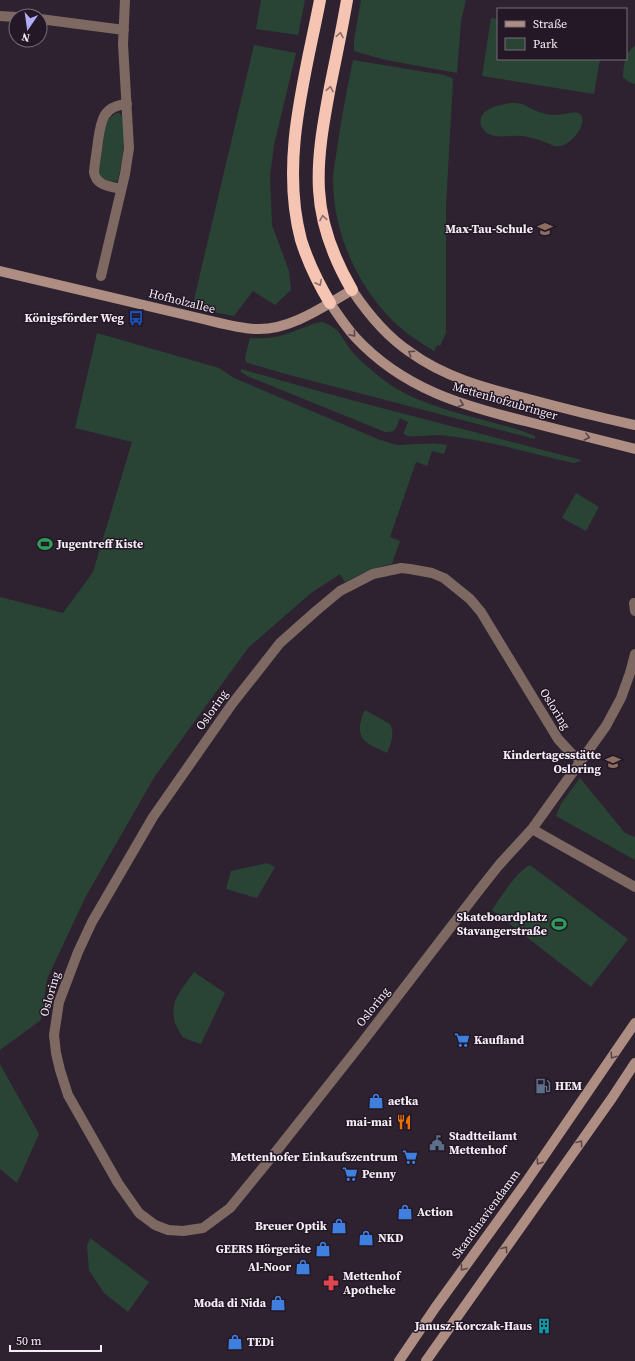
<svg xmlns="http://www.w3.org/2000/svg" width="635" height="1361" viewBox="0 0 635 1361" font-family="'Source Serif 4',serif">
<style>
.green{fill:#294435}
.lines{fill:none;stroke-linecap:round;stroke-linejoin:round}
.street{stroke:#7d6962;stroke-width:10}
.secondary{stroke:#ae8d83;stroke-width:10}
.highway{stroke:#f6c4b3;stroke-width:12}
.oneway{stroke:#8d6e6c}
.oneway2{stroke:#5b474b}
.labels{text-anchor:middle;stroke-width:3;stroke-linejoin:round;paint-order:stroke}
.poi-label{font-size:12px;font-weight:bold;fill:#f5edf6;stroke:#241826;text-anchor:end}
.street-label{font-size:12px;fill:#f5edf6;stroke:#241826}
</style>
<rect width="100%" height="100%" fill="#2e2230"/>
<path class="green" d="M261,0H305L298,35L256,29Z
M361,0H466L461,21L457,73L386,60L354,51V40Z
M491,18L498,19V59H600L594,94L482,76Z
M254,45L296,53L274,145L270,176L272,225L289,271L291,290L275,305L253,291L234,316L192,308Z
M635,46V84L629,82L623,77C624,65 624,53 635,46Z
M353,60L444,75L452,78L453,80L446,206V333L440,346L437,345L434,351C420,342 405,333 393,321C356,284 333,231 333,179C333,169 336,159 337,149C341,119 347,89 353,60Z
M510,103C514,103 518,103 522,104C533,109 540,114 553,115C560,116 576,110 580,114C590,123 567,153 552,145C543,141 534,138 523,136C510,134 489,142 482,127C480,124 480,121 481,118C485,107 500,105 510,103Z
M116,113H119C130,121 121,168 118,180L116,182L102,179L100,176L99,171L106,121Z
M322,322C342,328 343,343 356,356C367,367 379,377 392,386C430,410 479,417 522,431L535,436V439L286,374L251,364L246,362L245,358L250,338C280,340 290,332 316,323Z
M97,333L219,368L234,378L380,440C387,441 395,446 402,445C418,444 432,442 447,445L444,454L432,451L427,466L416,462L390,537L400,541L392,564C375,567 361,574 345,582L340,574L311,593L248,648L155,776L86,896L47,979L41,1020L0,1050V597L63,613L93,572L132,442L75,428Z
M241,369C353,402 468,430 581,460L578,462L573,463C529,453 484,439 439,435C428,435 418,437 408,436L404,434V432L408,422L400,418C396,427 397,433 385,432L247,376L241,372Z
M576,493L599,507L586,531L562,518Z
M365,710L390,724C395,735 391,743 387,753C373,746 358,743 360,725C361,720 362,714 365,710Z
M580,778L625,833L635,837V860L556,816L561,804Z
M267,863L275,867L257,898L226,889L231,871Z
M530,865L628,939L591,987L492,910C501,897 516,872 530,865Z
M194,972L225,993L201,1044C196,1042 187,1040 183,1037C180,1034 177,1027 175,1023C169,1000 182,990 194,972Z
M0,1064L39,1134L17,1183L0,1169Z
M90,1238L149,1282L128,1312L104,1293L89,1270L87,1246Z"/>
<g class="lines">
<path class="street" d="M0,16L16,17
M40,19L124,30
M121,189C110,186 96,186 94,172C95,161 97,151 98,141C101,120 103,106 127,104
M101,276L125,174L129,148L123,44L125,0
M634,603L635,611
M581,761L570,752L558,739L481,612L470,599L444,578L432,573L410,569L401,568L373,574L340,591L316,611L280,643L232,704L153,817L92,922L78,952L59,1002L54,1035L56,1053L60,1070L68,1095L118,1183L139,1213L155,1225L168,1230L183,1231L203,1228L230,1208L274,1154L361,1044L480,889L499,865L532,829L606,726L621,698L630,673L635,654
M532,829L635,887"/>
<path class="secondary" d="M0,271L203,319C220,323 237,328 255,329C289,331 323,307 352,290C368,314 386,336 410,352C444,377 485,388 525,398C562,408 598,417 635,425
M330,303C338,315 346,327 355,337C403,389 463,406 529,422C564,431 600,440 635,449
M399,1361L435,1308L524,1185L635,1023
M426,1361L612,1098L635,1063"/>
<path class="highway" d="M320,0C305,78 280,161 301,240C308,262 318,283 330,303
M347,0C342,29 336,58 330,87C324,120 317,155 319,190C321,226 334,259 352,290"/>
</g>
<defs><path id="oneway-chevron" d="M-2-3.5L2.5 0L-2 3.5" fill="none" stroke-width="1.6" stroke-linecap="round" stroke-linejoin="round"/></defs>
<g class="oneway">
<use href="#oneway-chevron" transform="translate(340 35) rotate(-79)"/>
<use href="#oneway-chevron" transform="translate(330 89) rotate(-79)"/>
<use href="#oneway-chevron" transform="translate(323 218) rotate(-101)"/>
<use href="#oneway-chevron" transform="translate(319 283) rotate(63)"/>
</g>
<g class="oneway2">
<use href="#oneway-chevron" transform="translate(353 334) rotate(50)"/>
<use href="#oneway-chevron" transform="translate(411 353) rotate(-146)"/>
<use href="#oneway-chevron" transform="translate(461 404) rotate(19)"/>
<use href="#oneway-chevron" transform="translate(587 437) rotate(14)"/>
<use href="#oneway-chevron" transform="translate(613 1056) rotate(124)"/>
<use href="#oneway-chevron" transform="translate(580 1143) rotate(-54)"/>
<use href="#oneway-chevron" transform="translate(539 1162) rotate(124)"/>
<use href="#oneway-chevron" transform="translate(505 1249) rotate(-54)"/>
<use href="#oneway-chevron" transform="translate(463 1268) rotate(126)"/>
</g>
<defs>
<g id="school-bare" transform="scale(1.2)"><path d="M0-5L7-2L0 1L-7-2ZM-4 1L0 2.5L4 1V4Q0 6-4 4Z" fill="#8d6e63" stroke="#241826" stroke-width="2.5" paint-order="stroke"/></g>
<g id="bus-bare" transform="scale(1.2)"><path d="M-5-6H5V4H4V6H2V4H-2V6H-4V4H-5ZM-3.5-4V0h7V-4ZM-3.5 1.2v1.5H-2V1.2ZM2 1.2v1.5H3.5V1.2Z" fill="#1a4fb4" stroke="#241826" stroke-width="2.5" paint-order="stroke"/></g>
<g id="stadium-bare" transform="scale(1.2)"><path d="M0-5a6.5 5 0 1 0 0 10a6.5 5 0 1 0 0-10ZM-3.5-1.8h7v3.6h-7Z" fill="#2e9e5b" stroke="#241826" stroke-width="2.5" paint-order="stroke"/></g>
<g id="supermarket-bare" transform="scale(1.2)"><path d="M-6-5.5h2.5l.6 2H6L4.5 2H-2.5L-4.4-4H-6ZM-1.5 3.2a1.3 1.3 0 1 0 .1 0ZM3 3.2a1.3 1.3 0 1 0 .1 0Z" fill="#3f7fe0" stroke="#241826" stroke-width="2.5" paint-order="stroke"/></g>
<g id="fuel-bare" transform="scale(1.2)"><path d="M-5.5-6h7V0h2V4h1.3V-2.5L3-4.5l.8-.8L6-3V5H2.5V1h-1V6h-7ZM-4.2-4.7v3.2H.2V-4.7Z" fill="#5c6f8a" stroke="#241826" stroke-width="2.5" paint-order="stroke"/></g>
<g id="shop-bare" transform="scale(1.2)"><path d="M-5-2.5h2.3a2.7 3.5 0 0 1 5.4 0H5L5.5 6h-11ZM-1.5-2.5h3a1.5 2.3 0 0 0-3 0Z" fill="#3f7fe0" stroke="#241826" stroke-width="2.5" paint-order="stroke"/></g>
<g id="restaurant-bare" transform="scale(1.2)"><path d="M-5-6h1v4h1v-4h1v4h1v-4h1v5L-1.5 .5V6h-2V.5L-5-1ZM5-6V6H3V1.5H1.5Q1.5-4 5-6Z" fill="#e8710a" stroke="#241826" stroke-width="2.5" paint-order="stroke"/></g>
<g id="civic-bare" transform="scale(1.2)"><path d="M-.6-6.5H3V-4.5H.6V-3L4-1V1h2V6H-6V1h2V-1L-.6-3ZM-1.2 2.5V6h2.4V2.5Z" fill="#5c6f8a" stroke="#241826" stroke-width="2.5" paint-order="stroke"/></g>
<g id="pharmacy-bare" transform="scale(1.2)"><path d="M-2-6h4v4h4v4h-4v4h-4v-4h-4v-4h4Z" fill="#e0444e" stroke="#241826" stroke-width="2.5" paint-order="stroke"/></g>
<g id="building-bare" transform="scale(1.2)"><path d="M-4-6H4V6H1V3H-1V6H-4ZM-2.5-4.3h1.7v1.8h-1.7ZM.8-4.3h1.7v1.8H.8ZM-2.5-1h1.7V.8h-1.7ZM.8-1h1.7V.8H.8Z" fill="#0f9aa8" stroke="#241826" stroke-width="2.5" paint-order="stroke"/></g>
</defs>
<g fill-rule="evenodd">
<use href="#school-bare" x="545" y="229"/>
<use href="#bus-bare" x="136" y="318"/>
<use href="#stadium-bare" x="45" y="544"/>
<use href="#school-bare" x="613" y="762"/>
<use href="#stadium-bare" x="559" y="924"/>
<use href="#supermarket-bare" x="462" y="1040"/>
<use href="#fuel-bare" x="543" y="1086"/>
<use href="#shop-bare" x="376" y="1101"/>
<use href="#restaurant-bare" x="404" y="1122"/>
<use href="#civic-bare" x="437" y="1143"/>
<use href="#supermarket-bare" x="410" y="1157"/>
<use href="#supermarket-bare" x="350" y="1174"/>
<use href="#shop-bare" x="405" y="1212"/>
<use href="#shop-bare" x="339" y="1226"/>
<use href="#shop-bare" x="366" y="1238"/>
<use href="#shop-bare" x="323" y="1249"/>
<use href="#shop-bare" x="303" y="1267"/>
<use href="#pharmacy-bare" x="331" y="1283"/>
<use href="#shop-bare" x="278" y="1303"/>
<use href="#building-bare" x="544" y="1326"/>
<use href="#shop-bare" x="235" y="1342"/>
</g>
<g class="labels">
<g class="poi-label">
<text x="533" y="233">Max-Tau-Schule</text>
<text x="124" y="322">Königsförder Weg</text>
<text x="57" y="548" text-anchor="start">Jugentreff Kiste</text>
<text x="601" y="759">Kindertagesstätte<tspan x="601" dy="14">Osloring</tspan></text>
<text x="547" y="921">Skateboardplatz<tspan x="547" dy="14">Stavangerstraße</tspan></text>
<text x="474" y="1044" text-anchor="start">Kaufland</text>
<text x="555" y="1090" text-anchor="start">HEM</text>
<text x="388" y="1105" text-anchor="start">aetka</text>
<text x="392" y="1126">mai-mai</text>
<text x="449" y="1140" text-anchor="start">Stadtteilamt<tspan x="449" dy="14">Mettenhof</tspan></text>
<text x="398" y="1161">Mettenhofer Einkaufszentrum</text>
<text x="362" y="1178" text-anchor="start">Penny</text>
<text x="417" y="1216" text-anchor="start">Action</text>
<text x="327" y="1230">Breuer Optik</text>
<text x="378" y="1242" text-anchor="start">NKD</text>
<text x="311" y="1253">GEERS Hörgeräte</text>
<text x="291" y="1271">Al-Noor</text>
<text x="343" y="1280" text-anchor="start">Mettenhof<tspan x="343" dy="14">Apotheke</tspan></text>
<text x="266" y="1307">Moda di Nida</text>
<text x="532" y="1330">Janusz-Korczak-Haus</text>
<text x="247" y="1346" text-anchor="start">TEDi</text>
</g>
<g class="street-label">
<text transform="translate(182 301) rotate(14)" y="4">Hofholzallee</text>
<text transform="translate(505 401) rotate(16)" y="4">Mettenhofzubringer</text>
<text transform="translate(555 709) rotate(58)" y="4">Osloring</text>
<text transform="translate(212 710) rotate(-55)" y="4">Osloring</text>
<text transform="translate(50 994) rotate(-74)" y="4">Osloring</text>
<text transform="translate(373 1007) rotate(-52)" y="4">Osloring</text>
<text transform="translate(486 1214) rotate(-54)" y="4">Skandinaviendamm</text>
</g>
</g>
<rect x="497" y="8" width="130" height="52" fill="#241826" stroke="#786d79"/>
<rect x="505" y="21" width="20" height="6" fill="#ae8d83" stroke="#786d79"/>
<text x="533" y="28" font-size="12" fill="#f5edf6">Straße</text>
<rect x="505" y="38" width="20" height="12" fill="#294435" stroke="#786d79"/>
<text x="533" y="48" font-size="12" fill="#f5edf6">Park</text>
<g transform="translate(28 28) rotate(193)"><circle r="19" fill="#241826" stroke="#786d79"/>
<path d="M0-3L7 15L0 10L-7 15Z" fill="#b2adf9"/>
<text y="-6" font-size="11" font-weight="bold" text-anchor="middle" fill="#f5edf6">N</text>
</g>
<path d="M10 1345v6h91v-6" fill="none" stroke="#f5edf6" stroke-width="2"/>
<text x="16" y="1345" font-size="12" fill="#f5edf6" stroke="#241826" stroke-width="3" paint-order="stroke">50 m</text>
</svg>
